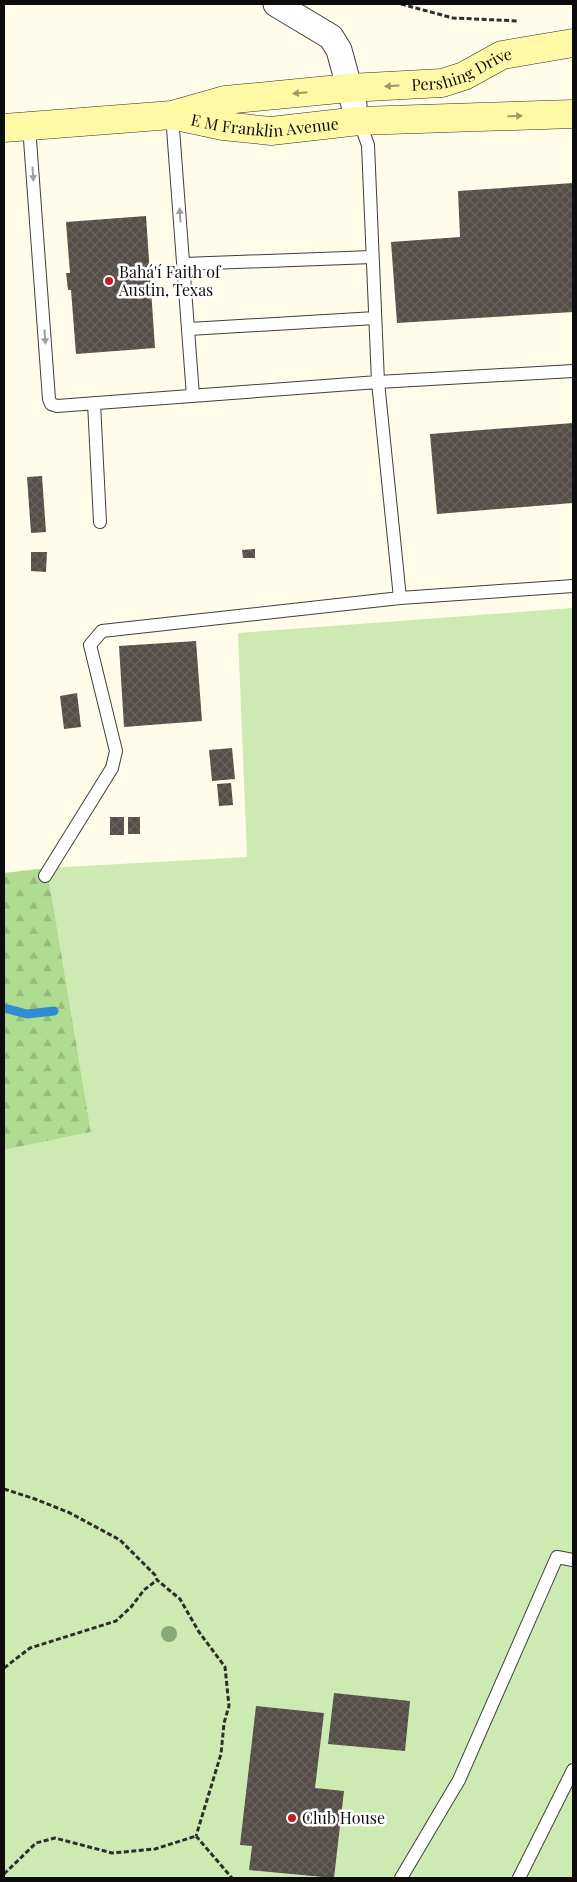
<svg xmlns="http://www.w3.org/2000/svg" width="577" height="1882" viewBox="0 0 577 1882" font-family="'Playfair Display',serif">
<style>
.green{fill:#ceeab3}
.forest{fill:url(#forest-firs)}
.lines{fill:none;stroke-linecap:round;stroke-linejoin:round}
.stream{stroke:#318cd2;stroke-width:9}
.building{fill:url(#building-cross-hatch)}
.lane-casing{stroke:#3f3f3f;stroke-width:14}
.street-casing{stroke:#3f3f3f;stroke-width:27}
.secondary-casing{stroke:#2e2e2e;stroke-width:29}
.path{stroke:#2e2e2e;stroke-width:3;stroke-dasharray:5 2.5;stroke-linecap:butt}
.lane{stroke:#fff;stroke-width:12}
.street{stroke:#fff;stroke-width:25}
.secondary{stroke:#fff8a5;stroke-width:28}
.tree{fill:#88a978}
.oneway{fill:#9e9a68}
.oneway2{fill:#9e9e9e}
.poi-dot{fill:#c01f21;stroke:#fff;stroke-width:2}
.labels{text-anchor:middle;stroke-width:5;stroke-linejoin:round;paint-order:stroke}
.street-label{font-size:16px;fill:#0c0c0c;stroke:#fff}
.poi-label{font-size:16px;fill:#0c0c0c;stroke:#fff;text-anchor:start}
</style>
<defs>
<pattern id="forest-firs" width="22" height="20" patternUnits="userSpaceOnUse" patternTransform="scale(1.25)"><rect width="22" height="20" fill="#b0dc91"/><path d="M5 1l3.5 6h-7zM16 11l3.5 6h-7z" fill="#96bc7c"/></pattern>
<pattern id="building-cross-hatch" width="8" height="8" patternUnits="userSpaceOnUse" patternTransform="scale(1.25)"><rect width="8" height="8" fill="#554d48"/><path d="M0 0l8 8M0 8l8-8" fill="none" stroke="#68625e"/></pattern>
</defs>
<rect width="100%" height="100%" fill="#fffcea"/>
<path class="green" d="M573,608V1878H4V1150L91,1132L47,868L247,857L238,633Z"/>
<path class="forest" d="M47,868L91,1132L4,1150V873Z"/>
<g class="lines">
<path class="stream" d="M4,1008L27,1014L54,1011"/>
</g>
<path class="building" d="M573,183V312L397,323L391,242L460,237L458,191Z
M146,216L155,348L76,354L71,290H68L66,273H70L66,222Z
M573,423V503L437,514L430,434Z
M42,476L46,532L31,533L27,477Z
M255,549V558H243L242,550Z
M31,552H47L46,572L31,571Z
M196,641L202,721L124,727L119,646Z
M77,693L81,727L64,729L60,696Z
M232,748L235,779L212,781L209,750Z
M231,783L233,805L219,806L217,784Z
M110,817H124V835H110Z
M128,817H140V834H128Z
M334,1693L410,1701L405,1751L328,1744Z
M256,1706L324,1713L315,1788L344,1791L334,1878L249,1870L252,1846L240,1845Z"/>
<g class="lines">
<g class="lane-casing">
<path id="lane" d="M172,115L193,396
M358,118L368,145L378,382L400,598
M29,126L49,399L51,404L57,406L378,382L573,371
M184,264L372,257
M189,329L375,318
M94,403L100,522
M45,876L112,768L116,751L90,645L102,631L400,598L573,586
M401,1878L459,1780L557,1557L573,1560
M519,1878L573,1770"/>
</g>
<g class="street-casing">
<path id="street" d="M276,4L331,37L339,50L354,105"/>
</g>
<g class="secondary-casing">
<g id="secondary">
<path id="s1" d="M176,116L223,126L271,131L359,121L573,114"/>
<path id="s2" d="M4,128L172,115L225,100L349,88L442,83L464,76L502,55L573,43"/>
</g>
</g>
<path class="path" d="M401,4L453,18L519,21
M4,1489L35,1499L70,1513L120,1540L155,1575L157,1580L180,1599L199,1632L225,1667L229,1706L224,1723L221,1754L196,1836
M4,1668L30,1648L116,1621L131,1607L144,1590L157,1580
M196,1836L232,1878
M4,1874L36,1843L55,1838L112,1853L155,1849L196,1836"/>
<use href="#lane" class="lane"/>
<use href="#street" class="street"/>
<use href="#secondary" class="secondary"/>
</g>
<circle class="tree" cx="169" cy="1634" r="8"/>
<defs><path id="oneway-solid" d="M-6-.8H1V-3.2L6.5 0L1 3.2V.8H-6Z" transform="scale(1.25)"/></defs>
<g class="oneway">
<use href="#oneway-solid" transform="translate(392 86) rotate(177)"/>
<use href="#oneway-solid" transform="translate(300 93) rotate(175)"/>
<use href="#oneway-solid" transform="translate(515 116) rotate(-2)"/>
</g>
<g class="oneway2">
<use href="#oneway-solid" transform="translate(33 174) rotate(86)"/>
<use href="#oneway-solid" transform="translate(180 215) rotate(-94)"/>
<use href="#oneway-solid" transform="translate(45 337) rotate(86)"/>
</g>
<g class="poi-dot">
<circle cx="109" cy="281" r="5"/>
<circle cx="292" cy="1818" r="5"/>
</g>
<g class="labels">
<g class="street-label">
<text dy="6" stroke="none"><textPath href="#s2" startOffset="464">Pershing Drive</textPath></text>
<text dy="6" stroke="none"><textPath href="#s1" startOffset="90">E M Franklin Avenue</textPath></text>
</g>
<g class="poi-label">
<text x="119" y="278">Bahá'í Faith of<tspan x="119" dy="18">Austin, Texas</tspan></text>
<text x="302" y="1824">Club House</text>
</g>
</g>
<rect width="577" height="1882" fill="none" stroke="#0c0c0c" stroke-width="10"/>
</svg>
